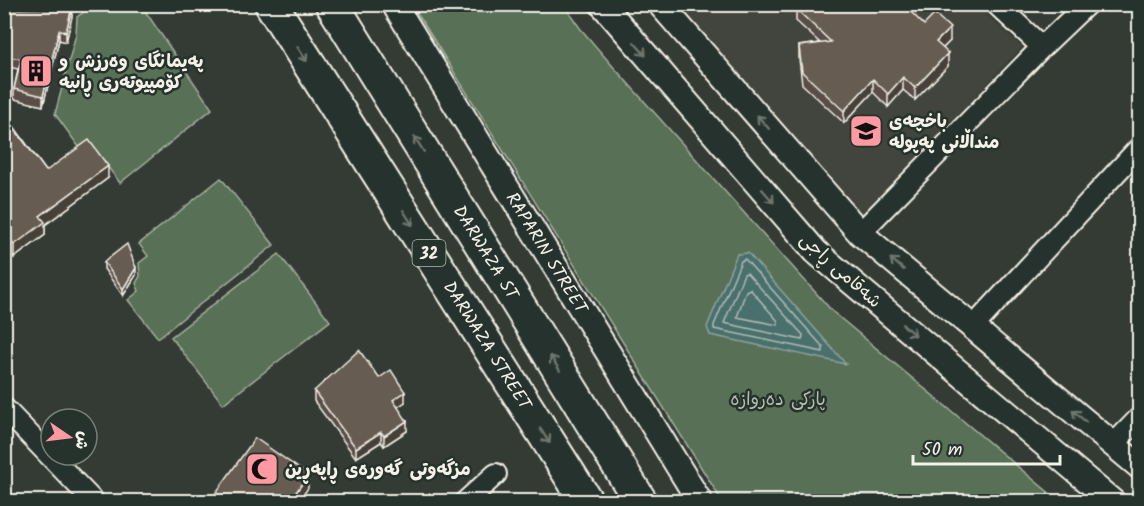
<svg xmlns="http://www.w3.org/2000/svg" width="1144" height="506" viewBox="0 0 1144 506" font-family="Kalam,'Playpen Sans Arabic',sans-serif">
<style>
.built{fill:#42453d}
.green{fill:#587056;stroke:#a6b09f;stroke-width:1.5}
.water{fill:#4a6f6d;stroke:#8ea39e;stroke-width:1.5}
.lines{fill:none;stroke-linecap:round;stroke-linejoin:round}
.shore{stroke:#b0bdb7;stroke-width:1.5}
.minor-casing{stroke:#f4f1e8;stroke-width:24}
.tertiary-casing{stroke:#f4f1e8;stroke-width:28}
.trunk-casing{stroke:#f4f1e8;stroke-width:36}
.minor{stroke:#26332d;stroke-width:20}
.tertiary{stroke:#26332d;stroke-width:24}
.trunk{stroke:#26332d;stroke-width:32}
.wall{fill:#584e46;stroke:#f4f1e8;stroke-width:1.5}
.shaded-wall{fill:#474039;stroke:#f4f1e8;stroke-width:1.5}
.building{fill:#665b51;stroke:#f4f1e8;stroke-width:1.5}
.oneway{stroke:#6e766e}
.labels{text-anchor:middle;stroke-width:5;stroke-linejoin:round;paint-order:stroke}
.shield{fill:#26332d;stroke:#b6b8b0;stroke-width:1.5}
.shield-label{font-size:16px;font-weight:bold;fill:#f4f1e8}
.poi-label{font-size:18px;font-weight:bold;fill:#f4f1e8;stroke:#26332d;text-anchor:start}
.street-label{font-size:18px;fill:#f4f1e8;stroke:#26332d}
.park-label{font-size:18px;fill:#b6bdae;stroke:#26332d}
</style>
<rect width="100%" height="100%" fill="#333b34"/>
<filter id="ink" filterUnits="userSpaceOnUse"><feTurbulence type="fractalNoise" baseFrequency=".0167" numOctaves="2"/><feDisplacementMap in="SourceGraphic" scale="12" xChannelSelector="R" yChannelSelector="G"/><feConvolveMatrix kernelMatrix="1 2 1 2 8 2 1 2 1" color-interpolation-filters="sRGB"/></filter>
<g filter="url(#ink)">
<path class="built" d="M676,5H976L1022,47L863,215Z"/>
<path class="green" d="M95,4L141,5L212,109L120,183L88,141L79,147L55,114L76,34L77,17Z
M412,5H564L580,28L610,63L833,312L1059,501H722Z
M221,178L274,245L158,338L128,300L139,291L136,283L140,276L139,263L148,256L139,244Z
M279,254L330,321L223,404L171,337Z"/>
<path class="water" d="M748,253L846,364L710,335L707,327L737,254Z"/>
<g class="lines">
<path class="shore" d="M745,259L823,347V352L714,329V325L741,261Z
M747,273L803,335L802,340L724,323L744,274Z
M750,289L778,321V325L737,317L746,291Z"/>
<g class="minor-casing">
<path id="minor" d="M996,4L1042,47
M860,233L1042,47L1087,4
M973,327L1140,147
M4,408L94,502
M1113,445L1140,417
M465,502L496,474"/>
</g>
<g class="tertiary-casing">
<g id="tertiary">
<path id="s1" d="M394,4L700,502"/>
<path d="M602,4L816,252L1113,502"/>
<path d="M660,4L860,233L1140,467"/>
</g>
</g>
<g class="trunk-casing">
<g id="trunk">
<path id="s2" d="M271,4L587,502"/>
<path id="s3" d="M332,4L641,502"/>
</g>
</g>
<use href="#minor" class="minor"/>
<use href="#tertiary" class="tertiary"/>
<use href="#trunk" class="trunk"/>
</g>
<path class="wall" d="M24,4H81L73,10L66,42L59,40L43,106L14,99V89L18,69L4,66V9L39,8Z
M796,9L924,25L950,41L943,48L948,66L915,100L903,90L888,107L873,92L844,123L802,84L799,59V46L820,43L796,21Z
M5,114L46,171L108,178L45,225V235L14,258L4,245Z
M104,262L136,275L123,296L104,269Z
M379,378L405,402L397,407L407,431L384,446L381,442L356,458L314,401V391Z"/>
<path class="shaded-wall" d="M72,4H81L73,10L72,15Z
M72,7V17L66,42V32Z
M950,28V41L936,55V42Z
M59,30V40L43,106V96Z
M948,53V66L915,100V88Z
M903,77V90L888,107V94Z
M873,79V92L844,123V111Z
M108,166V178L45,225V235L14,258V245L40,216Z
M136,268V275L123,296V289Z
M405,392V402L393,410V400Z
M407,421V431L384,446V436Z
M381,432V442L356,458V448Z
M308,475V488L299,501H290Z"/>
<path class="building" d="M800,4H903L924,25L935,14L950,28L936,42L948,53L915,88L903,77L888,94L873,79L844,111L802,72L799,46L831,42L796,9Z
M72,7L66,32L59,30L43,96L14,89L21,59L4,56V9Z
M4,115L46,171L89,140L108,166L40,216L45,222L14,245L4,232Z
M127,244L136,268L123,289L104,262Z
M359,350L379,378L391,370L405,392L393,400L407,421L384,436L381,432L356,448L314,391Z
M255,438L308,475L290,501H210Z"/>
<defs><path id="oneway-shaft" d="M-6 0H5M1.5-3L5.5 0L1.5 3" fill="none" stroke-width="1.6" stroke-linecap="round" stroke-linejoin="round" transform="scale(1.5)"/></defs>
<g class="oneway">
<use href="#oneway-shaft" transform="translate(640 49) rotate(49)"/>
<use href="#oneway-shaft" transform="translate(302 54) rotate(57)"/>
<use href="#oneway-shaft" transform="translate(763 122) rotate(-131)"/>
<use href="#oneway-shaft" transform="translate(419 144) rotate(-122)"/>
<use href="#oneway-shaft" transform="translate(768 196) rotate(49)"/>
<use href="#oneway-shaft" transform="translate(408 218) rotate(58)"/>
<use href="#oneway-shaft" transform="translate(897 264) rotate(-140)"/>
<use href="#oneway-shaft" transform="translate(909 330) rotate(40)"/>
<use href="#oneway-shaft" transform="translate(555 363) rotate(-122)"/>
<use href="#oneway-shaft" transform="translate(1079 416) rotate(-140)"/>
<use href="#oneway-shaft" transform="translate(545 436) rotate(57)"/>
</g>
</g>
<defs>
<g id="building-square" transform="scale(1.725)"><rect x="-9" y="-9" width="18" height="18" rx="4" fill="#ff9aa2" stroke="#26332d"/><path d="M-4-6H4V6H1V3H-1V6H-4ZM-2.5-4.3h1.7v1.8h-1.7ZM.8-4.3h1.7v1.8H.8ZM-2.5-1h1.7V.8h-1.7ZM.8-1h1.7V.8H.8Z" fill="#111"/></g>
<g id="school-square" transform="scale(1.725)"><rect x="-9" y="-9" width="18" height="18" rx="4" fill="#ff9aa2" stroke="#26332d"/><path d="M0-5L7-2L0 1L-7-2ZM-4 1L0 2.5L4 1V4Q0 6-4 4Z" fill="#111"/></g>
<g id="mosque-square" transform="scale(1.725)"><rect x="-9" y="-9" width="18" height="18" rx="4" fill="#ff9aa2" stroke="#26332d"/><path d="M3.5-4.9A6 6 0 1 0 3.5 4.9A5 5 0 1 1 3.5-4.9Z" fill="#111"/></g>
</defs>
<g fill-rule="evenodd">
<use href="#building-square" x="36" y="71"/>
<use href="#school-square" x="866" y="131"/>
<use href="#mosque-square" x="262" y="469"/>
</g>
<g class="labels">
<rect class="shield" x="412.5" y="240" width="33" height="26" rx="4.5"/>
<g class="shield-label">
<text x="429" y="259">32</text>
</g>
<g class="poi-label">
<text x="59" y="67">پەیمانگای وەرزش و<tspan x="59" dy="21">کۆمپیوتەری ڕانیە</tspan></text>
<text x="889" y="127">باخچەی<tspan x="889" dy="21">منداڵانی پەپولە</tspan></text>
<text x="285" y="475">مزگەوتی گەورەی ڕاپەڕین</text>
</g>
<g class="street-label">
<text dy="6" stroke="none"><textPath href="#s3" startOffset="292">DARWAZA ST</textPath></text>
<text dy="6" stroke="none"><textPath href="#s1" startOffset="292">RAPARIN STREET</textPath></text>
<text transform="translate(841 270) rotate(42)" y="6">شەقامی ڕاجی</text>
<text dy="6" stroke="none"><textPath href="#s2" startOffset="404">DARWAZA STREET</textPath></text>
</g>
<g class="park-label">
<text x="778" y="405">پارکی دەروازە</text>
</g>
</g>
<rect width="1144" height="506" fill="none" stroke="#26332d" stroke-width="24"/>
<rect x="12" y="12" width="1120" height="482" fill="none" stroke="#f4f1e8" stroke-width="2" filter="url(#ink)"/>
<g transform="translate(69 437) rotate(104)"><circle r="28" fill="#26332d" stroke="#787f78" stroke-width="1.5"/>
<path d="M0-4.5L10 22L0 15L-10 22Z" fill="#ff9aa2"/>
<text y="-9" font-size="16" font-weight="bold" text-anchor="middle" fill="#f4f1e8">ش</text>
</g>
<path d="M913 455v9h147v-9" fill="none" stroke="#f4f1e8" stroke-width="3"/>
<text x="922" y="455" font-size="18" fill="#f4f1e8" stroke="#26332d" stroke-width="4.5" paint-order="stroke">50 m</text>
</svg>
